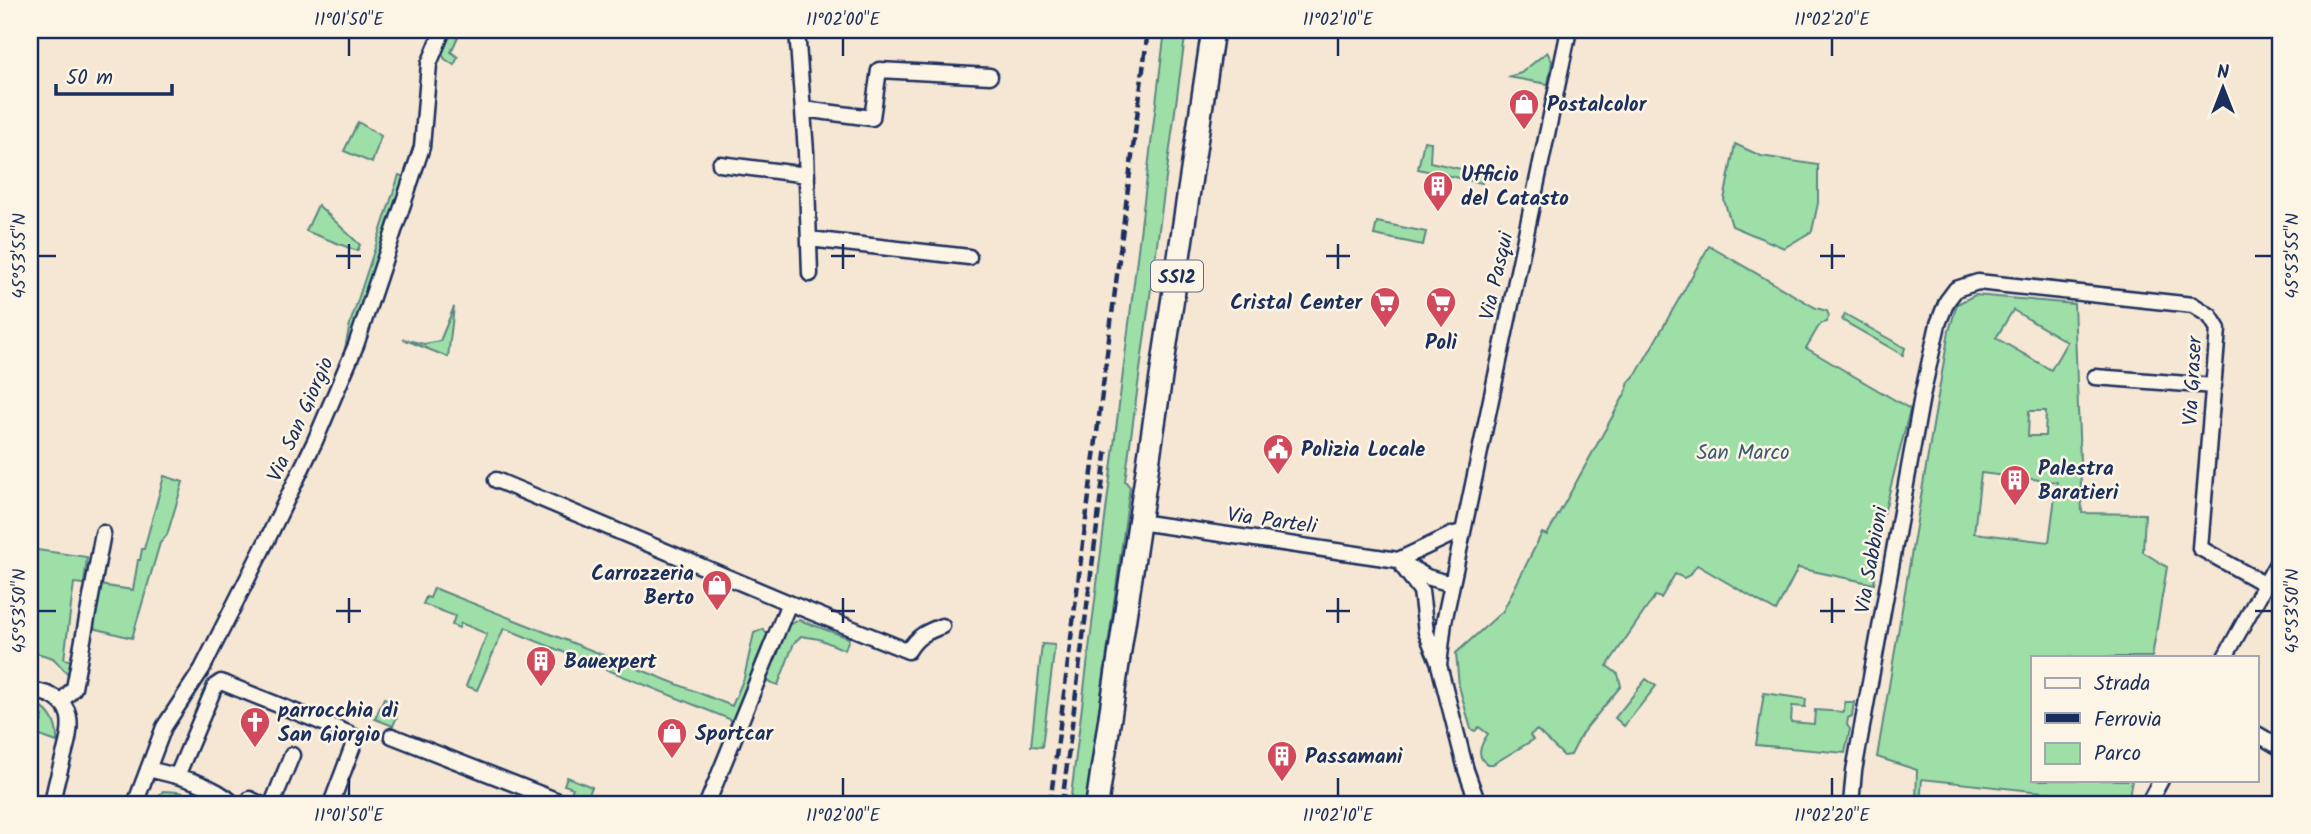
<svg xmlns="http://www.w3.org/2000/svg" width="2311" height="834" viewBox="0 0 2311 834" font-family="Kalam,sans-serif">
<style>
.green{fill:#9edfa8;stroke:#5c8783;stroke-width:2;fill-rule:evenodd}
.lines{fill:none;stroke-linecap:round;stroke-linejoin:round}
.street-casing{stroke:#1b2f5e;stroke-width:19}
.primary-casing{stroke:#1b2f5e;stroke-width:26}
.street{stroke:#fcf5e5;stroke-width:14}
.primary{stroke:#fcf5e5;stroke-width:21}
.rail{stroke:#1b2f5e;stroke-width:4.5;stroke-dasharray:10 5;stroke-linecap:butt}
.ticks{fill:none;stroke:#1b2f5e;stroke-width:2.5}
.labels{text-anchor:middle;stroke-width:5;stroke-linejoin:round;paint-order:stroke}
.shield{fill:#fcf5e5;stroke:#5e6a86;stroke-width:2}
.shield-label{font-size:19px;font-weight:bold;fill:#1b2f5e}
.poi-label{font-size:21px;font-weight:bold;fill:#1b2f5e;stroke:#fcf5e5;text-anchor:start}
.street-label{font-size:21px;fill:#1b2f5e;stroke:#fcf5e5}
.park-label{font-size:21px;fill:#3c5b70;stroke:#fcf5e5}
.neatline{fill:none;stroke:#1b2f5e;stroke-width:2.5}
.ticks-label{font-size:18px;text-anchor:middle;fill:#1b2f5e}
</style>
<rect width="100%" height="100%" fill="#f5e7d3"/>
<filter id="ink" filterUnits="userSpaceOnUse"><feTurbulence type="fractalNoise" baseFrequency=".0143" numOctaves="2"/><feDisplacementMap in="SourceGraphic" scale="14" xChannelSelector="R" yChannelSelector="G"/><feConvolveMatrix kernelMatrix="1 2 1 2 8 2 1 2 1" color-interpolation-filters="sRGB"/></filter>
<g filter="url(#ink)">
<path class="green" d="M449,30H461L451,52L458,57L454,65L445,59L440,51Z
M1165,30H1186L1125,481L1130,487L1086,804H1070Z
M1547,52L1552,61L1548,84L1508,77L1521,73Z
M358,122L381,136L372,163L344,151Z
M1424,141L1431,142L1430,162L1483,174L1482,183L1418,169Z
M1735,144L1761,156L1818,165V203L1812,231L1784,248L1732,226L1724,200Z
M399,175L407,178L367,302L343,358L350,324Z
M318,205L360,245L357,251L306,231Z
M1377,222L1426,232L1423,245L1374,235Z
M1709,246L1816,308L1827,311L1829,316L1826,322L1820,324L1806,348L1910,409L1884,514C1882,519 1873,524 1869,533L1877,539L1879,545L1874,584L1798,568L1776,611L1697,565L1690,575L1684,578L1675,574L1661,598L1655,596L1607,666L1618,674L1621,686L1582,733L1571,755L1564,756L1537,730L1530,735L1533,740L1493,764H1487C1475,756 1481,744 1488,734L1479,727L1475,731L1471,729L1459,686L1456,653L1503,611L1542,533L1547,535L1626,392L1629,382L1637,373Z
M1975,295L2074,304L2082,513L2145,514L2143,552L2167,567L2152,657H2033V780H2132L2129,797L2096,798L2094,804H2088V797L1922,779L1920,804H1916L1917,770L1877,757L1949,331L1957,304ZM2013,310L2067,342L2051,370L1996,338ZM2029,411H2046L2045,436H2028ZM1981,473L2057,482L2049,542L1974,533Z
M454,307L448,357L403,339L424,344L440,341Z
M1845,314L1905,348L1903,355L1842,320Z
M164,476L183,482L167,535L160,543L132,638L93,628L99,585L133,590L138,560H140L142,549H144Z
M30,549L87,557L84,584L74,583L64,659L73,661L71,672L67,673L53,658L30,651Z
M434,588L732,706L744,678L754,633L763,629L768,635L734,721L504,628L477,690L466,686L487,634L461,623L459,628L452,625L455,616L423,604L426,597L430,598Z
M799,620L849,638L845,650L819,639L801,636L794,643L778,685L766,681L788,625Z
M1042,644L1055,645L1042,747L1031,746Z
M1646,679L1656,686L1624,726L1615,718Z
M1764,693L1806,699L1805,707L1792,706L1791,722L1814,724L1815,710L1844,712L1845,702H1854L1852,716L1848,718L1847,725L1850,729L1845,753L1756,745Z
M384,698L394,702L397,717L393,726L375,719Z
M30,701C48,708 58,722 57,742L37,735L43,716L30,711Z
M567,777L592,787L585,804L569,798L573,788L564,785Z
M163,791L179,792L216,804H152Z"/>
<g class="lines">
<g class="street-casing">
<path id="street" d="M797,30L806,152L810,274
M803,109L872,118L879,70L990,76
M720,164L807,175
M809,239L969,257
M2095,377L2214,386
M496,480L789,603
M1139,522L1398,560L1427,577L1451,584
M1398,560L1451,535L1462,532
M1403,567L1421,591L1426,632L1438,661
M2225,657L2281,556
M30,690C88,698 68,737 58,777C55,786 54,795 52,804
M61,702L74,688L103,533
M2257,734L2281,748
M392,736L566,804
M148,769C177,776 212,783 234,804
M177,776L215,686L221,682L348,733L356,738L331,804
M250,799L260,804
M135,804L164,727L202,669L269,536L315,441L356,345L422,147L429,64L443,30
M272,804L292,755
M707,804L789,603L908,651C917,636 926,632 942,626
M1478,804L1466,770L1439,665L1444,622L1569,30
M1851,804L1854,771L1922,396L1938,324L1947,301L1956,289L1978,282L2193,305L2210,316L2218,329L2200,548L2266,585
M2148,804L2161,780"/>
</g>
<g class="primary-casing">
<path id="primary" d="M1097,804L1213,30"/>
</g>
<use href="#street" class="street"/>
<use href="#primary" class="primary"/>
<path class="rail" d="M1050,804L1148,30
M1062,804L1107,447"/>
</g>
</g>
<path class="ticks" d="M349,38V56M843,38V56M1338,38V56M1832,38V56M349,244V269M843,244V269M1338,244V269M1832,244V269M38,256H56M336,256H361M831,256H855M1326,256H1350M1820,256H1845M2255,256H2272M349,598V623M843,598V623M1338,598V623M1832,598V623M38,611H56M336,611H361M831,611H855M1326,611H1350M1820,611H1845M2255,611H2272M349,778V796M843,778V796M1338,778V796M1832,778V796"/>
<defs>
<g id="shop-pin" transform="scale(1.575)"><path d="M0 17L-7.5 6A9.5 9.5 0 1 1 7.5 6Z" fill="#d1495b" stroke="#fcf5e5"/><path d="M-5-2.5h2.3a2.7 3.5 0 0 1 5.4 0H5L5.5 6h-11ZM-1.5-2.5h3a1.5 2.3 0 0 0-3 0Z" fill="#fff"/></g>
<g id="building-pin" transform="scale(1.575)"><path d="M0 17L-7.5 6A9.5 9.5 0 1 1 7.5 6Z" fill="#d1495b" stroke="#fcf5e5"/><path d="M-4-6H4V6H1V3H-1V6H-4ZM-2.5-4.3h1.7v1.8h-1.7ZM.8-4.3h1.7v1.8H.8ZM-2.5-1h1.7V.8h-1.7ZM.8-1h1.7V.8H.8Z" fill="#fff"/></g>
<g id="supermarket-pin" transform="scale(1.575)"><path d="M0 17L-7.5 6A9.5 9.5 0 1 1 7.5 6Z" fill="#d1495b" stroke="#fcf5e5"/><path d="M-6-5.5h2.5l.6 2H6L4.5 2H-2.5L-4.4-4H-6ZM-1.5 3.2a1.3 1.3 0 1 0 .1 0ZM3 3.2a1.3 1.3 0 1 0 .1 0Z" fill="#fff"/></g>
<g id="civic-pin" transform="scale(1.575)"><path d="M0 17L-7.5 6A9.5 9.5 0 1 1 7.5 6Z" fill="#d1495b" stroke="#fcf5e5"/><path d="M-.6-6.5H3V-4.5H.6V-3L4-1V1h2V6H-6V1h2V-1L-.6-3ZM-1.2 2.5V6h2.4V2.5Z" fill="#fff"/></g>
<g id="church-pin" transform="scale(1.575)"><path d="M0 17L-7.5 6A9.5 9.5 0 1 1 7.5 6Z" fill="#d1495b" stroke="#fcf5e5"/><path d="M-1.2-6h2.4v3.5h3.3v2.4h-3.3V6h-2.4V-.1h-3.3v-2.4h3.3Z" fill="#fff"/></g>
</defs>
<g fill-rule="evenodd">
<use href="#shop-pin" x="1524" y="104"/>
<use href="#building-pin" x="1438" y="186"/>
<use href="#supermarket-pin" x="1385" y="302"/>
<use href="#supermarket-pin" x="1441" y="302"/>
<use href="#civic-pin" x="1278" y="449"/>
<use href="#building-pin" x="2015" y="480"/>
<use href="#shop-pin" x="717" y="585"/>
<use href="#building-pin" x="541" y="661"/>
<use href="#church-pin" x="255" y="722"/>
<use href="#shop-pin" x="672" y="733"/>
<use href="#building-pin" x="1282" y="756"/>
</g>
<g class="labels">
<rect class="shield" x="1151" y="260.5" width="52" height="31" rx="5"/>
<g class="shield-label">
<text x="1177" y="283">SS12</text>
</g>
<g class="poi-label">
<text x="1547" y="111">Postalcolor</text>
<text x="1461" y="181">Ufficio<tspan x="1461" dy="24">del Catasto</tspan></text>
<text x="1362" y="309" text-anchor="end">Cristal Center</text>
<text x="1441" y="349" text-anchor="middle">Poli</text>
<text x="1301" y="456">Polizia Locale</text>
<text x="2038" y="475">Palestra<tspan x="2038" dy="24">Baratieri</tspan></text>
<text x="694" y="580" text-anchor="end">Carrozzeria<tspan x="694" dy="24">Berto</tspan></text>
<text x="564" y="668">Bauexpert</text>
<text x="278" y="717">parrocchia di<tspan x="278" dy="24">San Giorgio</tspan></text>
<text x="695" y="740">Sportcar</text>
<text x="1305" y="763">Passamani</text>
</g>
<g class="street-label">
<text transform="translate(1496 276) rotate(-77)" y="7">Via Pasqui</text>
<text transform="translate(2192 381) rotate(-87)" y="7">Via Graser</text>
<text transform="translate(300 419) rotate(-66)" y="7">Via San Giorgio</text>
<text transform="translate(1272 520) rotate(8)" y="7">Via Parteli</text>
<text transform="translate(1871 560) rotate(-80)" y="7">Via Sabbioni</text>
</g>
<g class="park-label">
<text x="1743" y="459">San Marco</text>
</g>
</g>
<rect width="2311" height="834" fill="none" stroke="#fcf5e5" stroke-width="77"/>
<rect x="2031" y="656" width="228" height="126" fill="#fcf5e5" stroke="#a2a6af" stroke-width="2"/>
<rect x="2045" y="678" width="35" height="10" fill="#fcf5e5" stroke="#a2a6af" stroke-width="2"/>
<text x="2094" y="690" font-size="21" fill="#1b2f5e">Strada</text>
<rect x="2045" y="713" width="35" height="10" fill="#1b2f5e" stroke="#a2a6af" stroke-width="2"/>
<text x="2094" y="726" font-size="21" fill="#1b2f5e">Ferrovia</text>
<rect x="2045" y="743" width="35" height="21" fill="#9edfa8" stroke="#a2a6af" stroke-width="2"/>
<text x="2094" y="760" font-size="21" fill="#1b2f5e">Parco</text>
<g transform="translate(2223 88)" stroke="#fcf5e5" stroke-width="5" paint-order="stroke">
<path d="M0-5L12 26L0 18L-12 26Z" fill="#1b2f5e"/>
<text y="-10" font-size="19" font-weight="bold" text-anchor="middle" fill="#1b2f5e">N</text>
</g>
<path d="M56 84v10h116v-10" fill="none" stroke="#1b2f5e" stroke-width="3.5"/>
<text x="66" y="84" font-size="21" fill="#1b2f5e" stroke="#fcf5e5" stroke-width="5" paint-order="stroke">50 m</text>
<rect x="38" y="38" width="2234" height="758" class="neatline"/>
<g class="ticks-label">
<text x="349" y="25">11°01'50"E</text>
<text x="843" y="25">11°02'00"E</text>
<text x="1338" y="25">11°02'10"E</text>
<text x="1832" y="25">11°02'20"E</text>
<text transform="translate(19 256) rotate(-90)" y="6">45°53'55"N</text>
<text transform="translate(2292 256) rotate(-90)" y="6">45°53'55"N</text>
<text transform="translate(19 611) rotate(-90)" y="6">45°53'50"N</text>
<text transform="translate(2292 611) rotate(-90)" y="6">45°53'50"N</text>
<text x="349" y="821">11°01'50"E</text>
<text x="843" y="821">11°02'00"E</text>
<text x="1338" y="821">11°02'10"E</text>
<text x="1832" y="821">11°02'20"E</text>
</g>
</svg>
